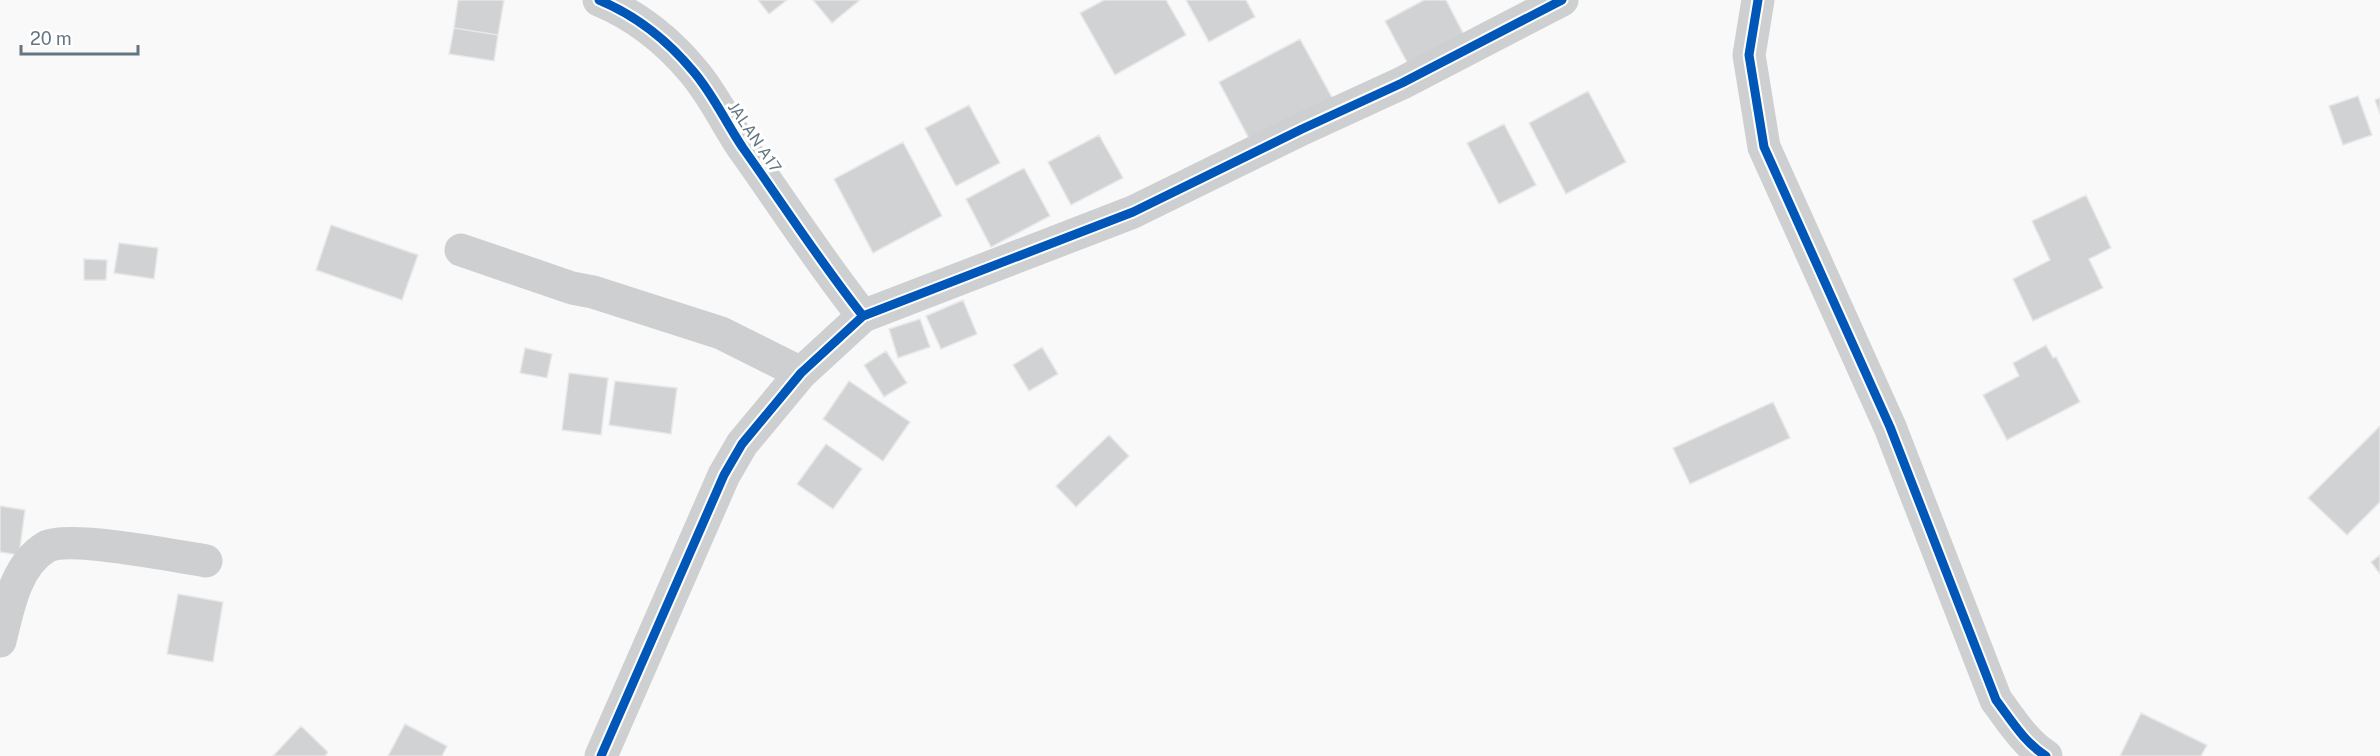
<svg xmlns="http://www.w3.org/2000/svg" width="2380" height="756" viewBox="0 0 2380 756" font-family="'Public Sans',sans-serif">
<style>
.building{fill:#d0d2d3;stroke:#e8e8e8;stroke-width:1.5}
.lines{fill:none;stroke-linecap:round;stroke-linejoin:round}
.minor{stroke:#cecfd0;stroke-width:33}
.cycleway-casing{stroke:#fff;stroke-width:13}
.cycleway{stroke:#0057b8;stroke-width:9}
.labels{text-anchor:middle;stroke-width:6;stroke-linejoin:round;paint-order:stroke}
.street-label{font-size:16px;fill:#657683;stroke:#fff}
</style>
<rect width="100%" height="100%" fill="#f9f9f9"/>
<path class="building" d="M458,0H504L498,35L454,28Z
M758,0H787L769,14Z
M813,0H860L832,23Z
M1104,0H1166L1186,35L1115,75L1080,13Z
M1186,0H1246L1255,17L1209,42Z
M1424,0H1446L1464,35L1408,64L1385,21Z
M454,28L498,35L494,61L449,54Z
M1300,39L1335,103L1253,146L1219,82Z
M1588,91L1626,162L1566,194L1529,123Z
M2358,96L2372,135L2343,145L2329,106Z
M2380,98V114L2375,100Z
M969,105L1000,163L956,186L925,128Z
M1504,124L1536,185L1499,204L1467,143Z
M1099,135L1123,178L1071,205L1048,162Z
M903,142L942,216L873,253L834,179Z
M1024,168L1050,216L991,247L966,199Z
M2086,195L2111,248L2089,259L2103,288L2033,321L2013,279L2050,260L2032,221Z
M331,225L418,255L402,300L316,270Z
M119,243L158,248L154,279L114,273Z
M84,259L107,260L106,280H84Z
M963,300L977,334L941,349L926,316Z
M920,319L930,347L898,358L889,329Z
M2046,345L2053,358L2056,357L2080,402L2007,440L1983,395L2019,376L2013,363Z
M1042,347L1058,374L1029,391L1013,365Z
M525,348L552,354L547,378L520,373Z
M886,351L907,383L884,397L864,365Z
M569,373L608,378L601,435L562,430Z
M615,381L677,388L671,434L609,425Z
M849,381L910,422L883,461L823,419Z
M1773,402L1790,438L1690,484L1673,448Z
M2380,426V502L2347,535L2308,498Z
M1109,435L1129,456L1076,507L1056,486Z
M826,444L862,469L833,509L797,484Z
M0,506L25,510L19,555L0,552Z
M2380,555V574L2371,562Z
M178,594L223,602L213,662L167,654Z
M2141,713L2207,745L2201,756H2120Z
M405,724L447,746L442,756H388Z
M301,726L328,752L325,756H273Z"/>
<g class="lines">
<path class="minor" d="M599,0C635,15 668,41 693,71C713,94 726,123 743,148C783,204 820,262 863,316
M1758,0L1749,55L1764,147L1890,427L1996,700C2011,720 2025,743 2046,756
M461,250L572,288L593,292L721,333L801,373
M0,641C8,609 15,566 46,547C67,535 177,556 206,561
M601,756L724,475L742,444L801,373L863,316L1133,212L1302,129L1402,83L1562,0"/>
<g class="cycleway-casing">
<path id="cycleway" d="M599,0C635,15 668,41 693,71C713,94 726,123 743,148C783,204 820,262 863,316
M1758,0L1749,55L1764,147L1890,427L1996,700C2011,720 2025,743 2046,756
M601,756L724,475L742,444L801,373L863,316L1133,212L1302,129L1402,83L1562,0"/>
</g>
<use href="#cycleway" class="cycleway"/>
</g>
<g class="labels">
<g class="street-label">
<text transform="translate(755 137) rotate(56)" y="6">JALAN A17</text>
</g>
</g>
<path d="M21 45v9h117v-9" fill="none" stroke="#657683" stroke-width="3"/>
<text x="30" y="45" font-size="18" fill="#657683" stroke="#ffffff" stroke-width="4.5" paint-order="stroke">20 m</text>
</svg>
